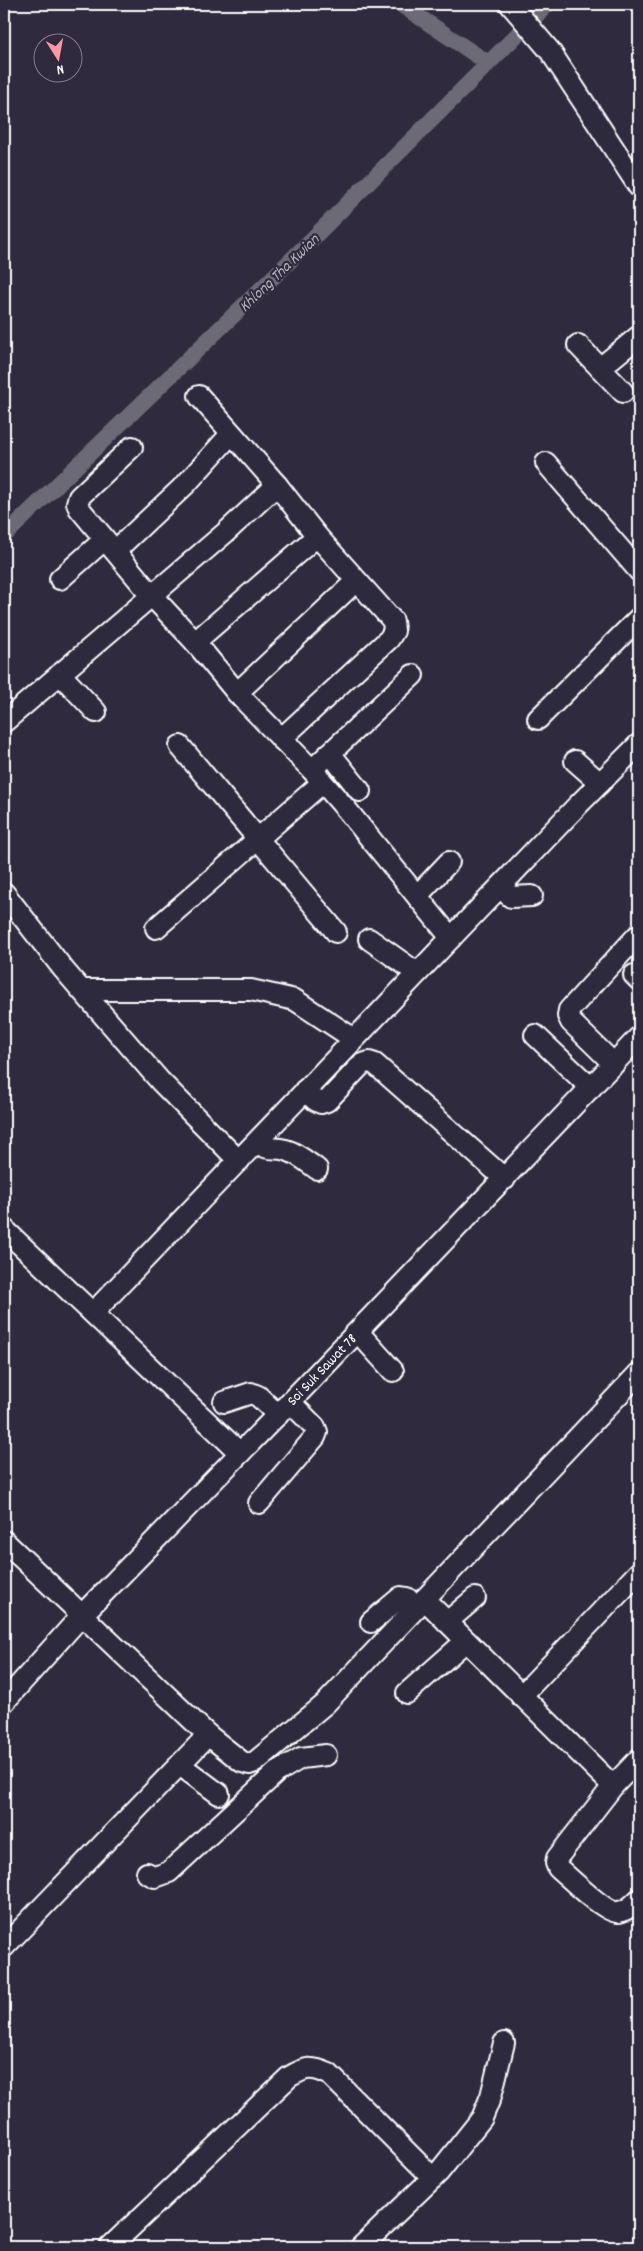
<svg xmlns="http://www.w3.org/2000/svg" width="643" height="2251" viewBox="0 0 643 2251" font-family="Dekko,sans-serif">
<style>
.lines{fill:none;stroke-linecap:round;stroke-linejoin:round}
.canal{stroke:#6d6a77;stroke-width:16}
.minor-casing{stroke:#fff;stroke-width:24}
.minor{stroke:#2f2a3d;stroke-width:20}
.labels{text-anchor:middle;stroke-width:4.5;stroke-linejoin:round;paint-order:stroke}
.street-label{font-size:15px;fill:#fff;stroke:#2f2a3d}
.water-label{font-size:16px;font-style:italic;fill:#b6b4bb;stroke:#2f2a3d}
</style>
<rect width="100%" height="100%" fill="#2f2a3d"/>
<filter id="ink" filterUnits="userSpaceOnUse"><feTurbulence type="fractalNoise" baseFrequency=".02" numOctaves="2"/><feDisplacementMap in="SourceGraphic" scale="10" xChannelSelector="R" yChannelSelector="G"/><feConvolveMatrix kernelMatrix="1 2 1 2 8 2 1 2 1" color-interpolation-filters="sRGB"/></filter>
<g filter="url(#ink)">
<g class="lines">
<path class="canal" d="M400,4L488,63
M4,536L293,258L548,4"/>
<g class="minor-casing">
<g id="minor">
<path d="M510,4L550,51L639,187"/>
<path d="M578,345L623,392"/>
<path d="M600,368L639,336"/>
<path d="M199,396L277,485L317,536L393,621L394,631L389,639L281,739"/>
<path d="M132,447L79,497L77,503L79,508L152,596L195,642L237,693L312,770L347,810L451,938"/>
<path d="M546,463L639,571"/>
<path d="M115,551L186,484L231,434"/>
<path d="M60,579L104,540"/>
<path d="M195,642L317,536"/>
<path d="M60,674L96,712"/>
<path d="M237,693L356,581"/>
<path d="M538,719L639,618"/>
<path d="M4,722L225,533L277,485"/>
<path d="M180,746L336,932"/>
<path d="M330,753L360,791"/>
<path d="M575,761L600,783"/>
<path d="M312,770L413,675"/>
<path d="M500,887L511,897L532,896"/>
<path d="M4,893L64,970L160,1081L239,1161"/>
<path d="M417,896L449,862"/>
<path d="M156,928L322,783"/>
<path d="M369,939L417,973"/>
<path d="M634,975L639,980"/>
<path d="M82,990H251L295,1000L354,1039"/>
<path d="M535,1035L591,1088"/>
<path d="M614,1064L571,1022L568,1016L569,1010L637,936"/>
<path d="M305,1090L315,1100L321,1103L327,1101L362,1064L369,1062L375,1064L505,1179"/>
<path d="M257,1143C272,1152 272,1146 286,1150C297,1153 307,1162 317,1169"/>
<path d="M4,1229L240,1453"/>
<path d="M93,1313L578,805L639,744"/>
<path d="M358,1332L393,1371"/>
<path d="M224,1402L251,1393L258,1396L278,1415"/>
<path d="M259,1503L315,1437L317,1432L315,1427L290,1402"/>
<path d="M4,1541L208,1735L242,1762L249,1764L255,1762L325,1704L639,1373"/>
<path d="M424,1599L613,1786"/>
<path d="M371,1622L401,1597L407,1598L416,1608"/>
<path d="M447,1622L475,1598"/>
<path d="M407,1693L466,1641"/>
<path d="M521,1696L639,1572"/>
<path id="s1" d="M4,1702L81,1616L290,1402L639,1037"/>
<path d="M639,1759L613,1786L557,1858L556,1863L558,1868C570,1878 606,1914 619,1912C628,1910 633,1905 639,1899"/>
<path d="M180,1765L219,1794"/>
<path d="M147,1873L155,1877L169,1872L277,1772L301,1758L326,1755"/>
<path d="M4,1947L208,1735"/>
<path d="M110,2247L289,2077C306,2067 311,2066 329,2074L433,2178"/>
<path d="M361,2247L439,2172L482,2118L491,2096L504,2043"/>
</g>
</g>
<use href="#minor" class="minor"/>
</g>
</g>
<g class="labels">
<g class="street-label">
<text dy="5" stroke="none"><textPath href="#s1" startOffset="460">Soi Suk Sawat 78</textPath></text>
</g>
<g class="water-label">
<text transform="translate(278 272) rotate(-44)" y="6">Khlong Tha Kwian</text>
</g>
</g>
<rect width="643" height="2251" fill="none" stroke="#2f2a3d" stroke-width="20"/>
<rect x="10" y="10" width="623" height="2231" fill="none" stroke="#fff" stroke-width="2" filter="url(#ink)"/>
<g transform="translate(58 58) rotate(169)"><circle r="24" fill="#2f2a3d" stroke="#827f8b"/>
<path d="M0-4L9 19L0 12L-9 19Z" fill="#ff9aa2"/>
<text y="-8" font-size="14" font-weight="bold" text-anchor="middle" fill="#ffffff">N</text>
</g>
</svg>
